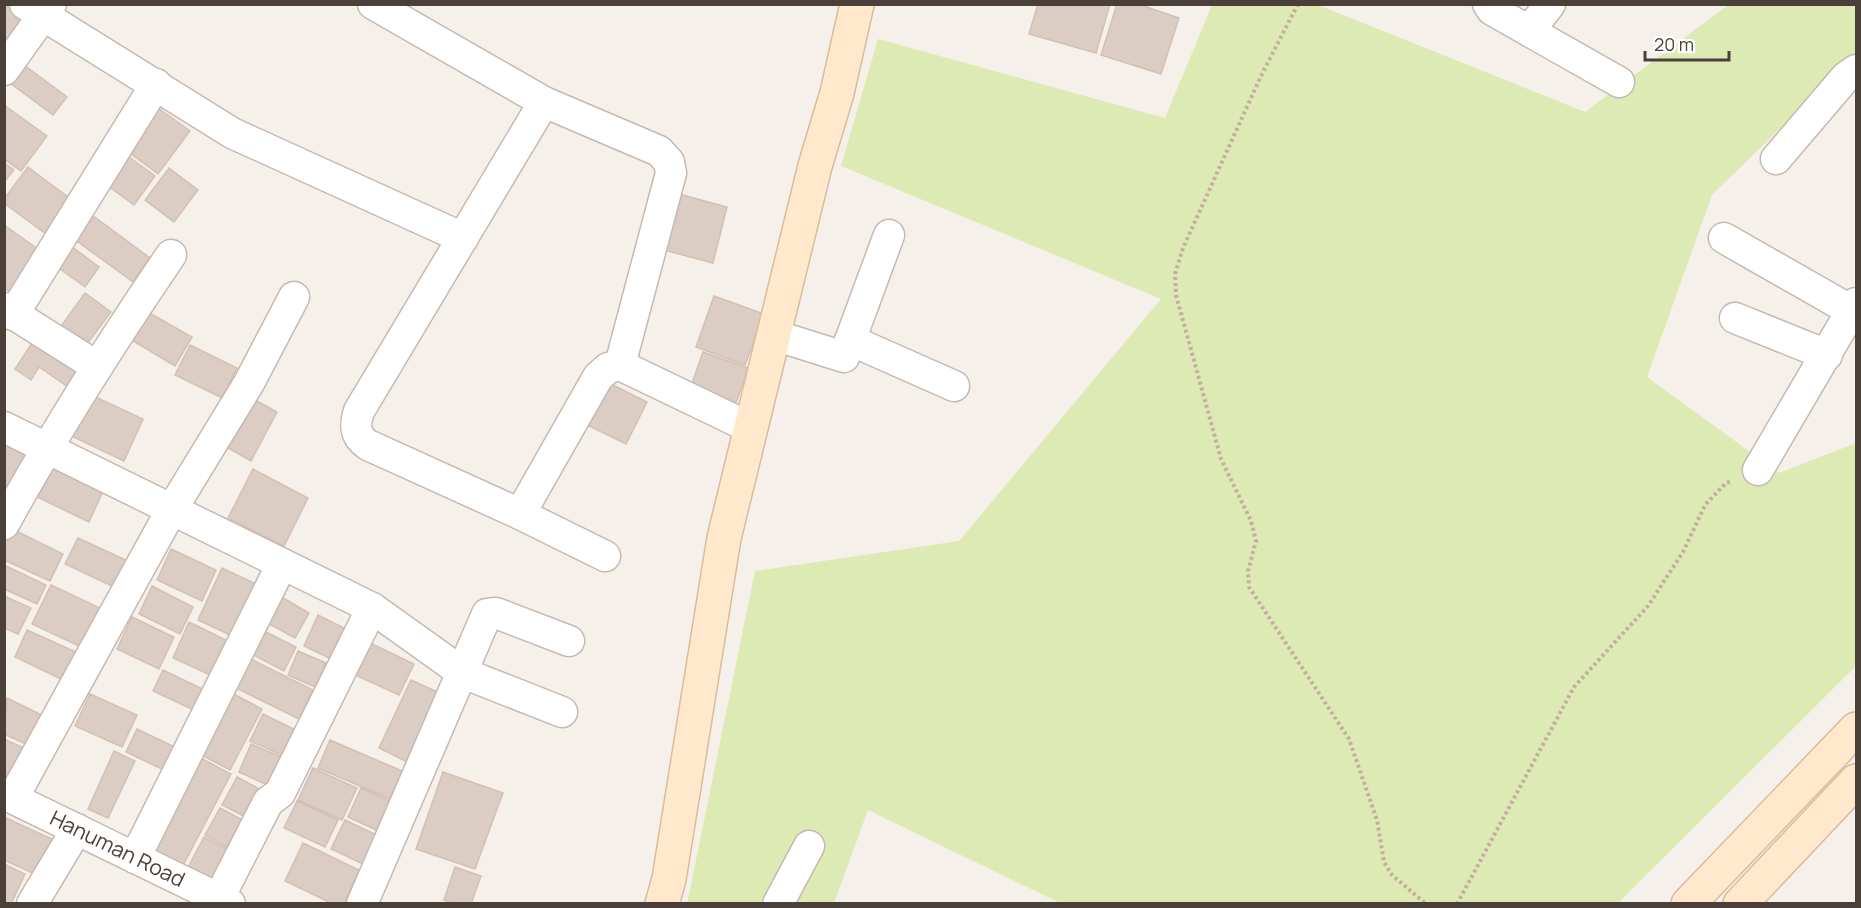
<svg xmlns="http://www.w3.org/2000/svg" width="1861" height="908" viewBox="0 0 1861 908" font-family="Manrope,sans-serif">
<style>
.green{fill:#ddeab4}
.building{fill:#dbcdc3;stroke:#d3c0b3;stroke-width:1.5}
.lines{fill:none;stroke-linecap:round;stroke-linejoin:round}
.street-casing{stroke:#c5b9b1;stroke-width:33}
.secondary-casing{stroke:#d9bc9d;stroke-width:36}
.path{stroke:#c4af9e;stroke-width:4;stroke-dasharray:3 3;stroke-linecap:butt}
.street{stroke:#fff;stroke-width:30}
.secondary{stroke:#ffe8cc;stroke-width:33}
.labels{text-anchor:middle;stroke-width:4.5;stroke-linejoin:round;paint-order:stroke}
.street-label{font-size:21px;fill:#4b4039;stroke:#fff}
</style>
<rect width="100%" height="100%" fill="#f6f0eb"/>
<path class="green" d="M1212,5H1318L1585,112L1728,5H1856V54L1712,195L1647,377L1779,473L1856,443V666L1618,903H1060L868,810L834,903L687,904L755,571L959,541L1161,299L841,166L878,39L1165,118Z"/>
<path class="building" d="M4,4L29,21L4,59Z
M1038,4H1110L1096,53L1029,34Z
M1117,4H1138L1179,18L1161,74L1101,55Z
M24,65L67,97L53,115L10,83Z
M4,105L47,136L21,171L4,159Z
M158,108L190,131L158,174L126,150Z
M125,154L155,176L134,205L104,183Z
M4,163L14,170L4,182Z
M28,167L72,200L46,234L4,203V199Z
M169,168L198,190L174,222L145,200Z
M679,194L727,207L713,263L664,250Z
M88,212L150,258L133,282L70,236Z
M4,225L42,252L12,293L4,288Z
M67,243L99,267L85,287L52,263Z
M85,293L111,312L84,348L59,329Z
M714,296L764,314L745,365L696,347Z
M139,307L192,337L175,366L123,335Z
M34,340L79,372L68,387L39,367L31,380L15,369Z
M190,345L237,368L222,398L175,375Z
M703,352L748,368L736,403L691,386Z
M607,382L647,402L626,444L587,425Z
M87,393L143,419L124,461L67,434Z
M248,396L277,412L251,461L221,444Z
M4,435L32,452L4,497Z
M50,463L104,489L89,522L35,496Z
M253,469L308,498L284,546L228,518Z
M12,529L63,554L50,581L4,560V545Z
M78,538L126,560L114,587L65,564Z
M171,549L216,570L202,601L157,580Z
M4,565L46,585L37,604L4,589Z
M222,568L256,584L232,636L198,620Z
M51,585L100,608L81,647L32,624Z
M152,586L193,607L180,634L139,614Z
M273,592L309,613L295,638L260,619Z
M4,596L31,608L18,634L4,628Z
M318,615L344,628L329,658L304,646Z
M132,617L174,637L159,669L117,649Z
M189,622L226,640L210,675L173,658Z
M258,628L296,647L284,671L246,651Z
M27,630L76,652L63,680L15,657Z
M370,643L414,664L399,695L355,675Z
M298,651L326,663L315,687L288,675Z
M247,657L313,690L299,719L232,686Z
M163,670L209,692L200,713L153,691Z
M411,680L440,693L407,762L379,748Z
M226,690L262,709L230,770L194,751Z
M90,694L137,715L122,747L75,726Z
M7,698L42,715L28,745L4,734Z
M263,714L294,729L282,755L250,741Z
M137,729L177,748L166,771L126,752Z
M4,739L24,748L11,776L4,773Z
M330,740L402,771L390,799L318,768Z
M251,744L284,758L272,787L239,772Z
M114,751L135,761L108,818L88,809Z
M197,756L231,774L179,873L146,855Z
M313,768L357,788L342,820L298,800Z
M443,772L503,793L475,869L416,849Z
M237,777L267,793L253,821L222,805Z
M361,788L390,801L376,830L348,817Z
M297,801L338,820L325,847L284,828Z
M220,808L254,826L238,854L205,835Z
M4,817L54,840L37,875L4,860Z
M345,820L379,836L365,865L331,849Z
M204,837L237,855L217,892L184,875Z
M303,843L359,870L344,904H333L285,881Z
M4,864L25,874L11,904H4Z
M455,867L481,876L471,904H455L444,900Z"/>
<g class="lines">
<g class="street-casing">
<g id="street">
<path d="M25,4L232,133L463,238"/>
<path d="M373,4L544,102L659,151L669,162L671,173L620,365"/>
<path d="M1488,4L1492,10L1619,82"/>
<path d="M1529,31L1550,4"/>
<path d="M4,70L51,4"/>
<path d="M544,102L359,411C354,426 355,436 368,445L520,514L598,377L608,368L620,365L751,428"/>
<path d="M1776,159L1846,77L1856,70"/>
<path d="M1724,238L1852,311"/>
<path d="M4,308L96,366"/>
<path d="M13,315L156,84"/>
<path d="M1735,318L1827,355"/>
<path d="M774,335L844,357L889,235"/>
<path d="M850,340L954,386"/>
<path d="M4,427L372,608L463,673L562,712"/>
<path d="M1758,470L1856,303"/>
<path d="M520,514L605,556"/>
<path d="M4,524C55,431 111,343 171,255"/>
<path id="s1" d="M4,794L230,904"/>
<path d="M13,798L172,509L249,383L294,297"/>
<path d="M135,858L282,564"/>
<path d="M219,898L268,802L280,793L372,608"/>
<path d="M32,904L77,829"/>
<path d="M362,904L487,614L496,613L569,641"/>
<path d="M778,904L809,846"/>
</g>
</g>
<g class="secondary-casing">
<path id="secondary" d="M662,904L669,879L724,538L815,166L837,93L857,4
M1688,904L1856,729
M1740,904L1856,781"/>
</g>
<path class="path" d="M1298,4L1261,76L1183,248L1175,274L1176,295L1221,459L1251,521L1256,541L1248,571L1249,587L1349,739L1377,820L1384,862L1392,875L1426,904
M1457,904L1574,687L1648,606L1683,552L1705,505L1726,483L1732,481"/>
<use href="#street" class="street"/>
<use href="#secondary" class="secondary"/>
</g>
<g class="labels">
<g class="street-label">
<text dy="7" stroke="none"><textPath href="#s1" startOffset="126">Hanuman Road</textPath></text>
</g>
</g>
<rect width="1861" height="908" fill="none" stroke="#4b4039" stroke-width="12"/>
<path d="M1645 51v9h84v-9" fill="none" stroke="#4b4039" stroke-width="3"/>
<text x="1654" y="51" font-size="18" fill="#4b4039" stroke="#ffffff" stroke-width="4.5" paint-order="stroke">20 m</text>
</svg>
